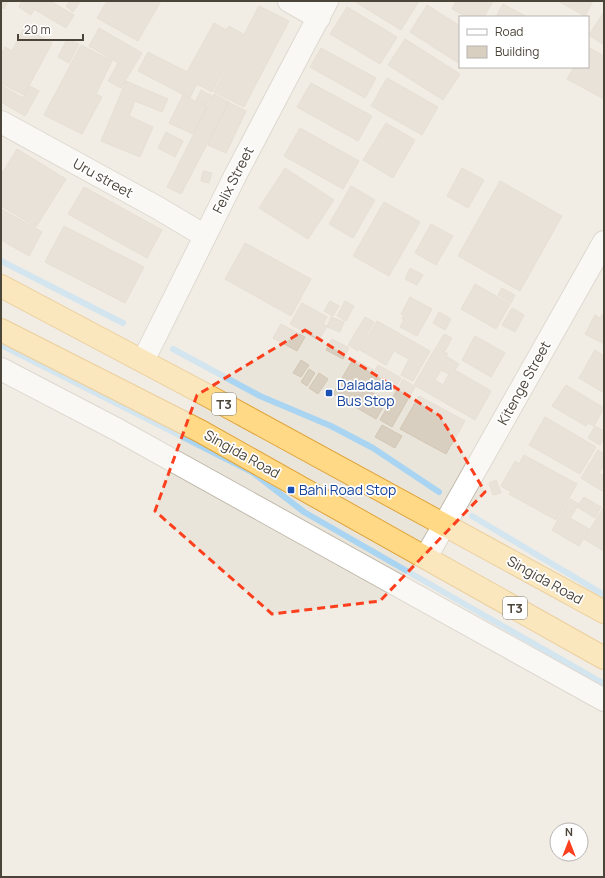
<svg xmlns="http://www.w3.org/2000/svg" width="605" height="878" viewBox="0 0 605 878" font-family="Manrope,sans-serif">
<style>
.residential{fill:#eae5da;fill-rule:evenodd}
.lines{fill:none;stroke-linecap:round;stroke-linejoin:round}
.stream{stroke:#a9d4f2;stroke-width:6}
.building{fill:#d8cfc1;stroke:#d3c7b4;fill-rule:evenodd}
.minor-casing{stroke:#c2bbae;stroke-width:24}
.trunk-casing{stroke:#e0a43c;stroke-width:24}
.minor{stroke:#fff;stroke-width:22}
.trunk{stroke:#ffd985;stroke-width:22}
.marked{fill:none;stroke:#fc3f1d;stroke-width:3;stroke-dasharray:8 5;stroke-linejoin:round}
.transit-dot{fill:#1a4fb4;stroke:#fff;stroke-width:1.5}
.labels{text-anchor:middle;stroke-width:3.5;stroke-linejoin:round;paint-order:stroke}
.shield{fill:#fff;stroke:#817c74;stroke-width:1}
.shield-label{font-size:13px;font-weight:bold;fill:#4b4439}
.street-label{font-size:14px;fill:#4b4439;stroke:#fff}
.transit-label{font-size:14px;fill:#164399;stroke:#fff;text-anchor:start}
</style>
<rect width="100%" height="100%" fill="#f6f3ec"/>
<path class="residential" d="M1,1H604V877H1ZM460,17H588V67H460ZM557,830H581V854H557Z"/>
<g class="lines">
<path class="stream" d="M1,261L123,323
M1,345L252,472L304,512L604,684
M173,349L260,396L331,426L373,448L439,492
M472,516L604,595"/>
</g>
<path class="building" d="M1,1H8L4,9L1,7Z
M22,1H50L74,15L66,28L34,9L31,15L19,7Z
M70,1H81L73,12L66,6Z
M107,1H161L138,41L97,18Z
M354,1H419L401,30Z
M456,1H493L484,17H467L452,9Z
M558,1H593L585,16Z
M503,4L527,17H496Z
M427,5L460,26V64L410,32Z
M259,6L289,21L244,107L214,92Z
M347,7L397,37L380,64L330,34Z
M604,12V45L589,35Z
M214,23L226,30L229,26L243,34L212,92L197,84L190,98L138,71L148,52L187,72Z
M24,28L52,43L24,95L1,83V55L5,47L12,51Z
M99,28L142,53L121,88L108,81L118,63L89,46Z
M67,39L79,44L69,63L58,57Z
M405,39L460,74L443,100L388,65Z
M81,45L112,61L96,94L102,97L82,134L44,115Z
M588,47L604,56V99L567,79L574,67H588Z
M321,48L376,78L365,98L310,67Z
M387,78L438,107L422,135L371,106Z
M126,81L168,99L162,112L135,101L129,116L153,127L140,157L101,141Z
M311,83L372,116L358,141L297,107Z
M1,85L23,98L30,86L39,91L25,116L1,102Z
M201,90L212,96L206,106L196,100Z
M214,94L229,102L181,194L167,187Z
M183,95L207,107L193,134L169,123Z
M228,102L246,111L226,153L208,145Z
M386,123L415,140L393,178L363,160Z
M300,128L359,161L343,189L284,156Z
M166,132L183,141L175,157L158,148Z
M17,149L66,179L36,227L1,206V175Z
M285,168L334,200L308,239L259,208Z
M462,168L484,180L468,208L447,196Z
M203,171L212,173L209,183L201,181Z
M500,181L562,216L520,291L458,256Z
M351,186L375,200L353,238L329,224Z
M84,187L162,230L147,258L68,214Z
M384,202L420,222L389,276L353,256Z
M1,209L42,232L29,256L1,240Z
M431,224L453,236L436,265L415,253Z
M64,226L144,267L125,303L45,262Z
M245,243L311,279L291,316L225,279Z
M410,268L423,275L417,285L405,279Z
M475,284L510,304L496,329L461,309Z
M502,288L515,295L511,303L498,295Z
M410,297L432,309L417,336L400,327L404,320L402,319L404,316L401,314Z
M330,301L339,306L333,316L324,311Z
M345,301L354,306L346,321L337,316Z
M302,303L327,317L323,324L327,326L319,340L290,324Z
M512,308L524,315L515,332L502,325Z
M439,312L451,319L445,330L433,323Z
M604,312V344L585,334L595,315L600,318Z
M331,317L344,322L340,332L327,327Z
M365,317L374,322L358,351L348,345Z
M377,321L430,351L413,381L401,375L409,359L394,351L386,365L360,350Z
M281,324L305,337L297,351L273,338Z
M444,334L452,338L445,351L437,346Z
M475,336L505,353L491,377L462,360Z
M332,339L349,348L343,359L326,350Z
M436,347L448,354L446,356L459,364L455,370L491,391L475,420L414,385ZM441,370L449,374L443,385L435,380Z
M595,350L604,356V393L579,378Z
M353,359L374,370L364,388L387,401L376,419L333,394Z
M301,360L309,365L301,377L293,373Z
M378,365L401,378L394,390L371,377Z
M309,369L315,373L307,386L301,382Z
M319,373L328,379L318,394L309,388Z
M403,379L415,387L392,427L380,420Z
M566,385L604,408L594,426L588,423L586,426L552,406Z
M419,396L465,421L446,454L400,429Z
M545,417L596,447L580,474L529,445Z
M382,425L402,436L395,448L375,437Z
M595,426L604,431V438L600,445L588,438Z
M598,450L604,454V465L599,473L604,476V492L581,478Z
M524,455L577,484L556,520L509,494L511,492L501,486L515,461L519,464Z
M496,480L501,493L493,495L489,483Z
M584,497L601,507L595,518L577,507Z
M570,499L579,504L570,518L589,529L579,546L552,530Z
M603,508H604V551L584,539Z"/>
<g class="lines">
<g class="minor-casing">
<path id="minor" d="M289,1L319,18
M1,122L158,208L205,236
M143,361L235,176L327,1
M1,369L118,430L604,700
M426,557L604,242"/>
</g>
<g class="trunk-casing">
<path id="trunk" d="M1,286L212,398L604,612
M1,330L200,431L604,658"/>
</g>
<use href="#minor" class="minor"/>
<use href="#trunk" class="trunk"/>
</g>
<path d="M0 0H605V878H0ZM305,330L440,416L485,492L380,601L272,614L155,511L197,395Z" fill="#f6f3ec" fill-opacity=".55" fill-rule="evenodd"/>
<path class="marked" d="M305,330L440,416L485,492L380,601L272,614L155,511L197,395Z"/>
<g class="transit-dot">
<rect x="325" y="389" width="8" height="8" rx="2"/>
<rect x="287" y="486" width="8" height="8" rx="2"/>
</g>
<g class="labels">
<g class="shield">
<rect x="212" y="393" width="24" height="22" rx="3"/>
<rect x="503" y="597" width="24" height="22" rx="3"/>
</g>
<g class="shield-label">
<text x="224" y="409">T3</text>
<text x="515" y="613">T3</text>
</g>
<g class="street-label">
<text transform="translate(103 178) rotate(29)" y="5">Uru street</text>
<text transform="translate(233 180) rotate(-63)" y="5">Felix Street</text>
<text transform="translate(524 383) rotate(-61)" y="5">Kitenge Street</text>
<text transform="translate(242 454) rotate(29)" y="5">Singida Road</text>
<text transform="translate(545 580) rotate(29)" y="5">Singida Road</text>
</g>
<g class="transit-label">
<text x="337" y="390">Daladala<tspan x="337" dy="16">Bus Stop</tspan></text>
<text x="299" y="495">Bahi Road Stop</text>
</g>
</g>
<rect width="605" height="878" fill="none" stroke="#4b4439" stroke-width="4"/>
<rect x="459" y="16" width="130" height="52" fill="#ffffff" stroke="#b7b4b0"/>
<rect x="467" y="29" width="20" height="6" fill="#ffffff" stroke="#b7b4b0"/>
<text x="495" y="36" font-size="12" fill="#4b4439">Road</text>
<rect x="467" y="46" width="20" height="12" fill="#d8cfc1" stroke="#b7b4b0"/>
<text x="495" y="56" font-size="12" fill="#4b4439">Building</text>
<g transform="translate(569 842)"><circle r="19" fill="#ffffff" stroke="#b7b4b0"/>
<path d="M0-3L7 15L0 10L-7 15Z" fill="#fc3f1d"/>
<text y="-6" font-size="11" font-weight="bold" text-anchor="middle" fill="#4b4439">N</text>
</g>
<path d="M18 34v6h65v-6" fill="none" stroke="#4b4439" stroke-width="2"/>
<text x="24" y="34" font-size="12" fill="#4b4439" stroke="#ffffff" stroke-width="3" paint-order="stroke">20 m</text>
</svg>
